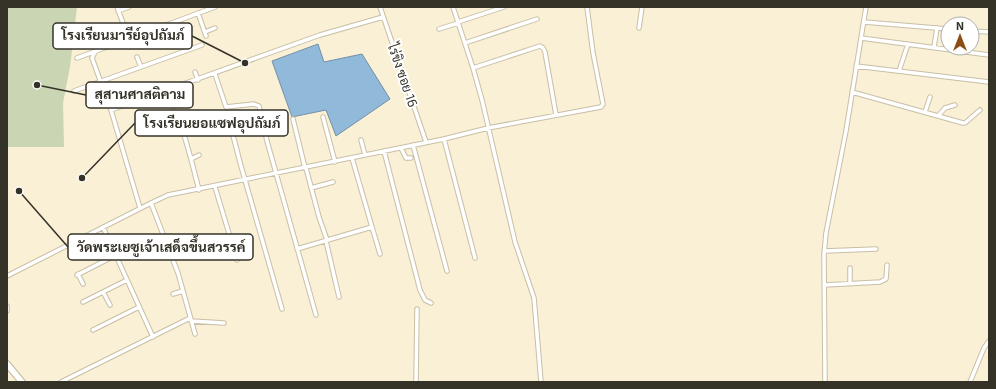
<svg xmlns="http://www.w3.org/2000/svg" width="996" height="389" viewBox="0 0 996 389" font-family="'Exo 2',Sarabun,sans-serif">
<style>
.green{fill:#cad5b4}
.water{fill:#91b9da;stroke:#7590a5}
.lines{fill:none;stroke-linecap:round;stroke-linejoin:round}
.minor-casing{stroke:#c8bfa6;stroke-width:5.5}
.primary-casing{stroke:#c8bfa6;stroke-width:8}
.minor{stroke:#fff;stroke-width:3.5}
.primary{stroke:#fff;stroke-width:5.5}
.labels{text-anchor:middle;stroke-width:4;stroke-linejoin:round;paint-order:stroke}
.street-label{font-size:13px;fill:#353228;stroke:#fff}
.leader{fill:none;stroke:#353228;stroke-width:1.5}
.callout-dot{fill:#353228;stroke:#fff;stroke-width:1.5}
.callout{fill:#fff;stroke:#353228;stroke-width:1.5}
.callout-label{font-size:14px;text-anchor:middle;font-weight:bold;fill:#353228}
</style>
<rect width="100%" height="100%" fill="#f9f0d6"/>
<path class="green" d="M7,7H77L70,67L63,103L64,147H7Z"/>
<path class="water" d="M318,44L324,62L362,54L390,99L336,136L326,110L292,117L272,61Z"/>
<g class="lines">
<g class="minor-casing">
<path id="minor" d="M117,7L129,39
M380,7L426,142
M453,7L473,68L482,100L515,242L534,298L541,382
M118,11L129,7
M198,13L206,36
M458,22L504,7
M864,22L948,29
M639,28L642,7
M439,29L458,23
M972,31L989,32
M205,32L215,28
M141,34L145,45
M861,38L989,55
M465,43L537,19
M934,47L937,28
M96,50L92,58L111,110L140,208
M137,57L141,67
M77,58L215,7
M856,66L989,82
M473,68L540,46L543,48L545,52L556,115
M899,71L908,44
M195,72L198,80
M215,74L226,107L254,104L259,106L267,141L316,315
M168,90L173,107
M74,91L202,45
M852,92L963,123H965L980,110
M111,110L320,35L383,17
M925,112L930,97
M938,116L945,108L955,105
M323,117L335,162
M293,119L305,168
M229,120L241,166L282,309
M173,121L179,122L181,124L191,159
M444,139L475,258
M361,140L365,155
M413,145L447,271
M401,148L406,158H411
M384,151L420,290L425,300L431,303
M199,155L191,159L199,190
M306,168L319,217L327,240
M215,187L237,260
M311,188L333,182
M151,203L178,273L195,334
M103,227L153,337
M372,227L380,254
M326,241L339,297
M297,249L372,227L352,158
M824,251L876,249
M850,268V284
M78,274L83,284
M77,275L116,255
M7,276L151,203L168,195L444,139L488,128L601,107L603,104L593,53L587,7
M825,285L880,282L886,279L887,265
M103,292L110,305
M173,294L183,291
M83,302L127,280
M7,306V311
M191,321L224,323
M93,330L139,307
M61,382L190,318
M416,382L417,309
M825,382L824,255L826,233L846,131L866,7
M970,382L984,348L989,341"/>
</g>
<g class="primary-casing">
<path id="primary" d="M7,364L22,382"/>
</g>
<use href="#minor" class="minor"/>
<use href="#primary" class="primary"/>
</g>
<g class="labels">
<g class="street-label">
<text transform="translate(403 75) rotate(71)" y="5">ไร่ขิง ซอย 16</text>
</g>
</g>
<path class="leader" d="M245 63L192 36M37 85L86 95M82 178L135 123M19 191L68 247"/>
<g class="callout-dot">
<circle cx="245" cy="63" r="4"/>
<circle cx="37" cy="85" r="4"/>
<circle cx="82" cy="178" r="4"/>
<circle cx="19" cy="191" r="4"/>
</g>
<g class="callout">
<rect x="53" y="23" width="139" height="26" rx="4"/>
<rect x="86" y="82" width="107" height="26" rx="4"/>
<rect x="135" y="110" width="153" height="26" rx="4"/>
<rect x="68" y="234" width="185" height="26" rx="4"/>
</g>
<g class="callout-label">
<text x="123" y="40">โรงเรียนมารีย์อุปถัมภ์</text>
<text x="140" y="99">สุสานศาสติคาม</text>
<text x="212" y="128">โรงเรียนยอแซฟอุปถัมภ์</text>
<text x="161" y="252">วัดพระเยซูเจ้าเสด็จขึ้นสวรรค์</text>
</g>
<rect width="996" height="389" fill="none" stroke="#353228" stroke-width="16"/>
<g transform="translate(960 36)"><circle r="19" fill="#ffffff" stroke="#aeada9"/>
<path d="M0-3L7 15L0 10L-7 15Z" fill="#8c4d14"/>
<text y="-6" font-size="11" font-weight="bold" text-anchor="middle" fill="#353228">N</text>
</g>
</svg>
